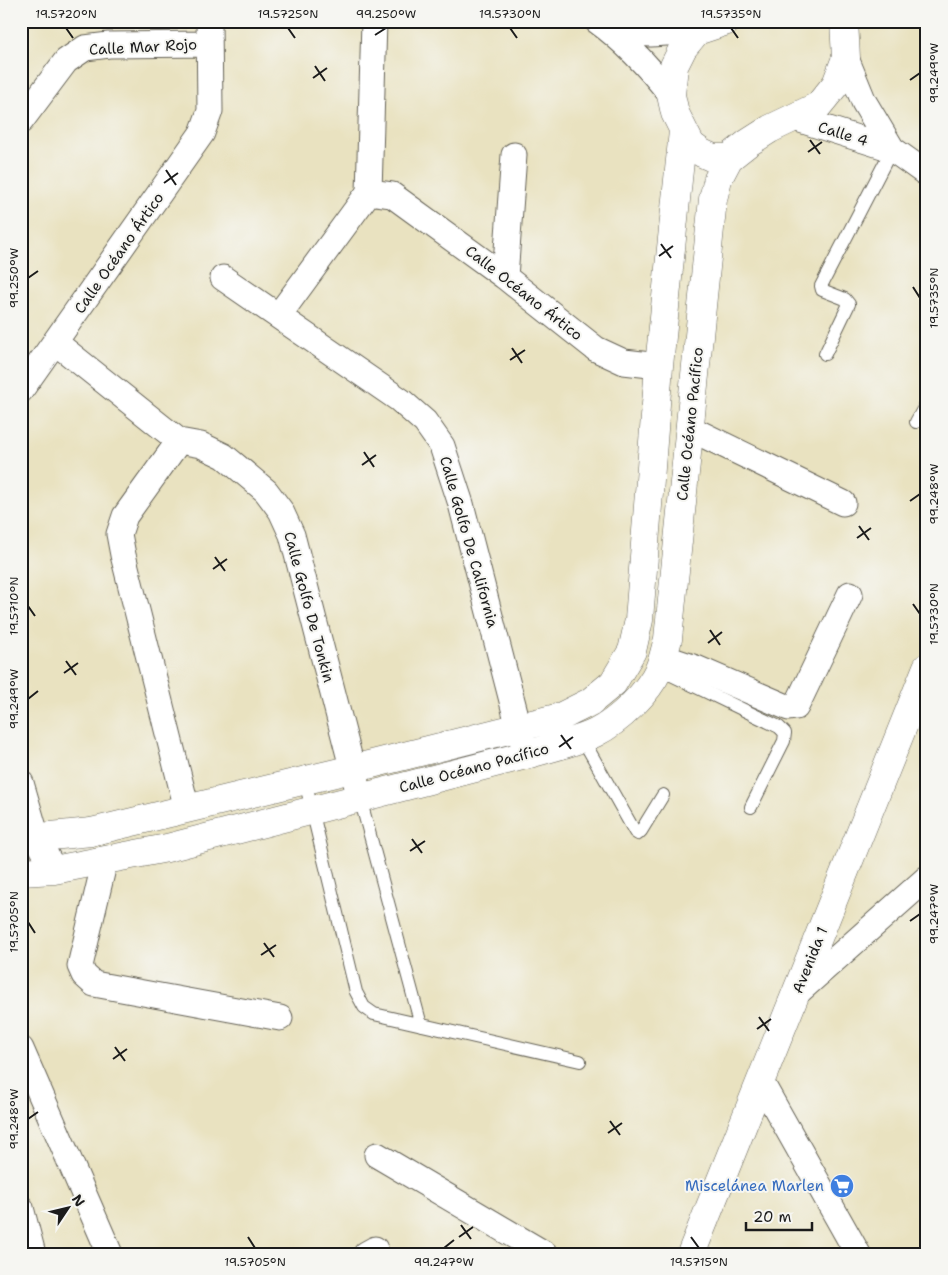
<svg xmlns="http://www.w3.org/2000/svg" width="948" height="1275" viewBox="0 0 948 1275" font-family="'Shantell Sans',sans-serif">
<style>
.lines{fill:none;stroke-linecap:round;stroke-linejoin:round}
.service-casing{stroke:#646155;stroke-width:14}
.minor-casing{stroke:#646155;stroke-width:27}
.tertiary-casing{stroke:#646155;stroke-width:29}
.service{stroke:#fff;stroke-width:12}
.minor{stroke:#fff;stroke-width:25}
.tertiary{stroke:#fff;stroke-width:28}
.ticks{fill:none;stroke:#1c1c1c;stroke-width:2}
.labels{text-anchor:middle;stroke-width:4;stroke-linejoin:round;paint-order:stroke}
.street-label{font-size:15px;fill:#1c1c1c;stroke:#f6f6f2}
.shop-label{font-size:15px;fill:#366cbe;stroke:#f6f6f2;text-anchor:end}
.neatline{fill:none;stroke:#1c1c1c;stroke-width:2}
.ticks-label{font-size:12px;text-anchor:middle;fill:#1c1c1c}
</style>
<rect width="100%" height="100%" fill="#f6f6f2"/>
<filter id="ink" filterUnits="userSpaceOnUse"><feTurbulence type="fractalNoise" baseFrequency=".02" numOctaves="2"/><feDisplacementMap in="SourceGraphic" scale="10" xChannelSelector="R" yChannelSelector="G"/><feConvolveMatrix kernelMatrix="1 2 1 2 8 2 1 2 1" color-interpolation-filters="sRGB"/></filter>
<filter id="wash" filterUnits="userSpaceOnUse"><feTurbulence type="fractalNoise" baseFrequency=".0096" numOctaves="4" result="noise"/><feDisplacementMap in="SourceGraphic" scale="20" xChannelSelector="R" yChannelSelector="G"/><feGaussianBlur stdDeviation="1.12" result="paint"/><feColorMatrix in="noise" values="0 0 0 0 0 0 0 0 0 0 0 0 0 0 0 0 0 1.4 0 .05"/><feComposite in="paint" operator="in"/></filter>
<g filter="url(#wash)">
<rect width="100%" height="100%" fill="#e9e2c0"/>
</g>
<g filter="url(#ink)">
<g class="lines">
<g class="service-casing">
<path id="service" d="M825,354L849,304L845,299L822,290L821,286L892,149
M916,422L927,402
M659,669L779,727L785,733L784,741L751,807
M582,738L635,832L638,834L641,831L663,795
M305,781L356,992L364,1007L374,1014L580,1061
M360,798L421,1025"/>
</g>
<g class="minor-casing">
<path id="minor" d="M597,21C626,42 649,67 671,95
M611,31L651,34L697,31
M846,58L864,102L892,149
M794,118L892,149L927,174
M21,121L66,61L85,48L109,45L209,44
M369,192L392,195L505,277L596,349L624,362L659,366
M369,192L374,21
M505,277L514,155
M223,278L400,400L425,422L442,446L461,504L524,747
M279,315L369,192
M56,343L179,441L201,445L224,456L266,491L281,511L292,535L360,798
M21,390L202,133L210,111L209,21
M689,428L843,503
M179,441L125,516L119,534L123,555L187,809
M663,657L696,668L789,708L796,707L850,594
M21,783L37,838L54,870
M105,860L80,966L84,975L94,984L280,1018
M796,994L927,878
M21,1049L110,1254
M761,1082L858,1254
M377,1155L545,1254
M21,1208L33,1254
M366,1254L375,1249"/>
</g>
<g class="tertiary-casing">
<path id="tertiary" d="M727,21L697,31L683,48L674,66L671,95L675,113L691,145L702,153L713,158H729L748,143L770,129L818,106L836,84L846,58L844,21
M21,839L91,832L352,769L560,717L590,702L613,683L632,651L639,620L659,366L683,131
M21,872L54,870L167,848L526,755C549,748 573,743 595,733C619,721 648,693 659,669C663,660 665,649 668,639L713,199L718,179L729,158
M691,1254L927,667"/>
</g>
<use href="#service" class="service"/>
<use href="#minor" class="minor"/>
<use href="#tertiary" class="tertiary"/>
</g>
</g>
<path class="ticks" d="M66,28L73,38M288,28L295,38M510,28L517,38M731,28L738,38M375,35L386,28M315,66L325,81M313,78L327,68M910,80L920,73M810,140L820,154M808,152L822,142M166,170L176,185M164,183L178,173M661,244L671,258M659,256L673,246M28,278L38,271M913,287L920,298M512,348L522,363M510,360L525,350M364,452L374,467M362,465L376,455M910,501L920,494M859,526L869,540M857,538L871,528M215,557L225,571M213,569L227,559M913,604L920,614M28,606L35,616M710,630L720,645M708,643L722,632M66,661L76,675M64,673L78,663M28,699L38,691M561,735L571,749M559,747L573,737M412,839L422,853M410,851L425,841M910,921L920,914M28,922L35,933M264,943L274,957M261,955L276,945M759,1017L769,1031M757,1029L771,1019M115,1047L125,1061M113,1059L127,1049M28,1119L38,1112M610,1121L620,1135M608,1133L622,1123M461,1225L471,1239M248,1237L255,1248M459,1237L473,1227M691,1237L699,1248M444,1248L454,1240"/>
<defs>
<g id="supermarket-disc" transform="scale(1.25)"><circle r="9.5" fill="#3f7fe0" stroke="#f6f6f2"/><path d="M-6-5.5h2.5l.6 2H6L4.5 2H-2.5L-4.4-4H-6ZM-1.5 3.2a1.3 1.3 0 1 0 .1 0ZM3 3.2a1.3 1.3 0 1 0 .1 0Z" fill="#fff"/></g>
</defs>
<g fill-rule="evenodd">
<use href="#supermarket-disc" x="842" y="1186"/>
</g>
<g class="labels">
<g class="street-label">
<text transform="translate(143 47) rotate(-3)" y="5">Calle Mar Rojo</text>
<text transform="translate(843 134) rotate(17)" y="5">Calle 4</text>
<text transform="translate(119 253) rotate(-55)" y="5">Calle Océano Ártico</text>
<text transform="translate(524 293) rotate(38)" y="5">Calle Océano Ártico</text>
<text transform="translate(690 424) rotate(-84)" y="5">Calle Océano Pacífico</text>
<text transform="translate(469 542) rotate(74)" y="5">Calle Golfo De California</text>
<text transform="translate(309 607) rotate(75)" y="5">Calle Golfo De Tonkin</text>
<text transform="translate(474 768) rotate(-15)" y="5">Calle Océano Pacífico</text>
<text transform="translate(810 960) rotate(-68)" y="5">Avenida 1</text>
</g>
<g class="shop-label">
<text x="824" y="1191">Miscelánea Marlen</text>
</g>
</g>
<rect width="948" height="1275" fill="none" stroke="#f6f6f2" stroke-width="55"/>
<g transform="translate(68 1208) rotate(55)" stroke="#f6f6f2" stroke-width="4" paint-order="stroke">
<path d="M0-4L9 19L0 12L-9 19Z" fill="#1c1c1c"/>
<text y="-8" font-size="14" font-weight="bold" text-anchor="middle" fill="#1c1c1c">N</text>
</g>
<path d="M746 1222v8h66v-8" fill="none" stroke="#1c1c1c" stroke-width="2.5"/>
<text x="753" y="1222" font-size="15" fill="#1c1c1c" stroke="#f6f6f2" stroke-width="4" paint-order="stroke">20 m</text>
<rect x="28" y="28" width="892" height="1220" class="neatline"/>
<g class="ticks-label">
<text x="66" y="18">19.5720°N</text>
<text x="288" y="18">19.5725°N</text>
<text x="386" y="18">99.250°W</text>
<text x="510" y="18">19.5730°N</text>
<text x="731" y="18">19.5735°N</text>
<text transform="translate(934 73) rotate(-90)" y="4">99.249°W</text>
<text transform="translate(14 278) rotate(-90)" y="4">99.250°W</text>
<text transform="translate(934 298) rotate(-90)" y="4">19.5735°N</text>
<text transform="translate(934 494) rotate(-90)" y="4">99.248°W</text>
<text transform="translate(14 606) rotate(-90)" y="4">19.5710°N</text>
<text transform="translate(934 614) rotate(-90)" y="4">19.5730°N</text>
<text transform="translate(14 699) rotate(-90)" y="4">99.249°W</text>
<text transform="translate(934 914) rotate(-90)" y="4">99.247°W</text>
<text transform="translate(14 922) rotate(-90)" y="4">19.5705°N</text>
<text transform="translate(14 1119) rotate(-90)" y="4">99.248°W</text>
<text x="255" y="1266">19.5705°N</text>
<text x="444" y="1266">99.247°W</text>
<text x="699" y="1266">19.5715°N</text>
</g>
</svg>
